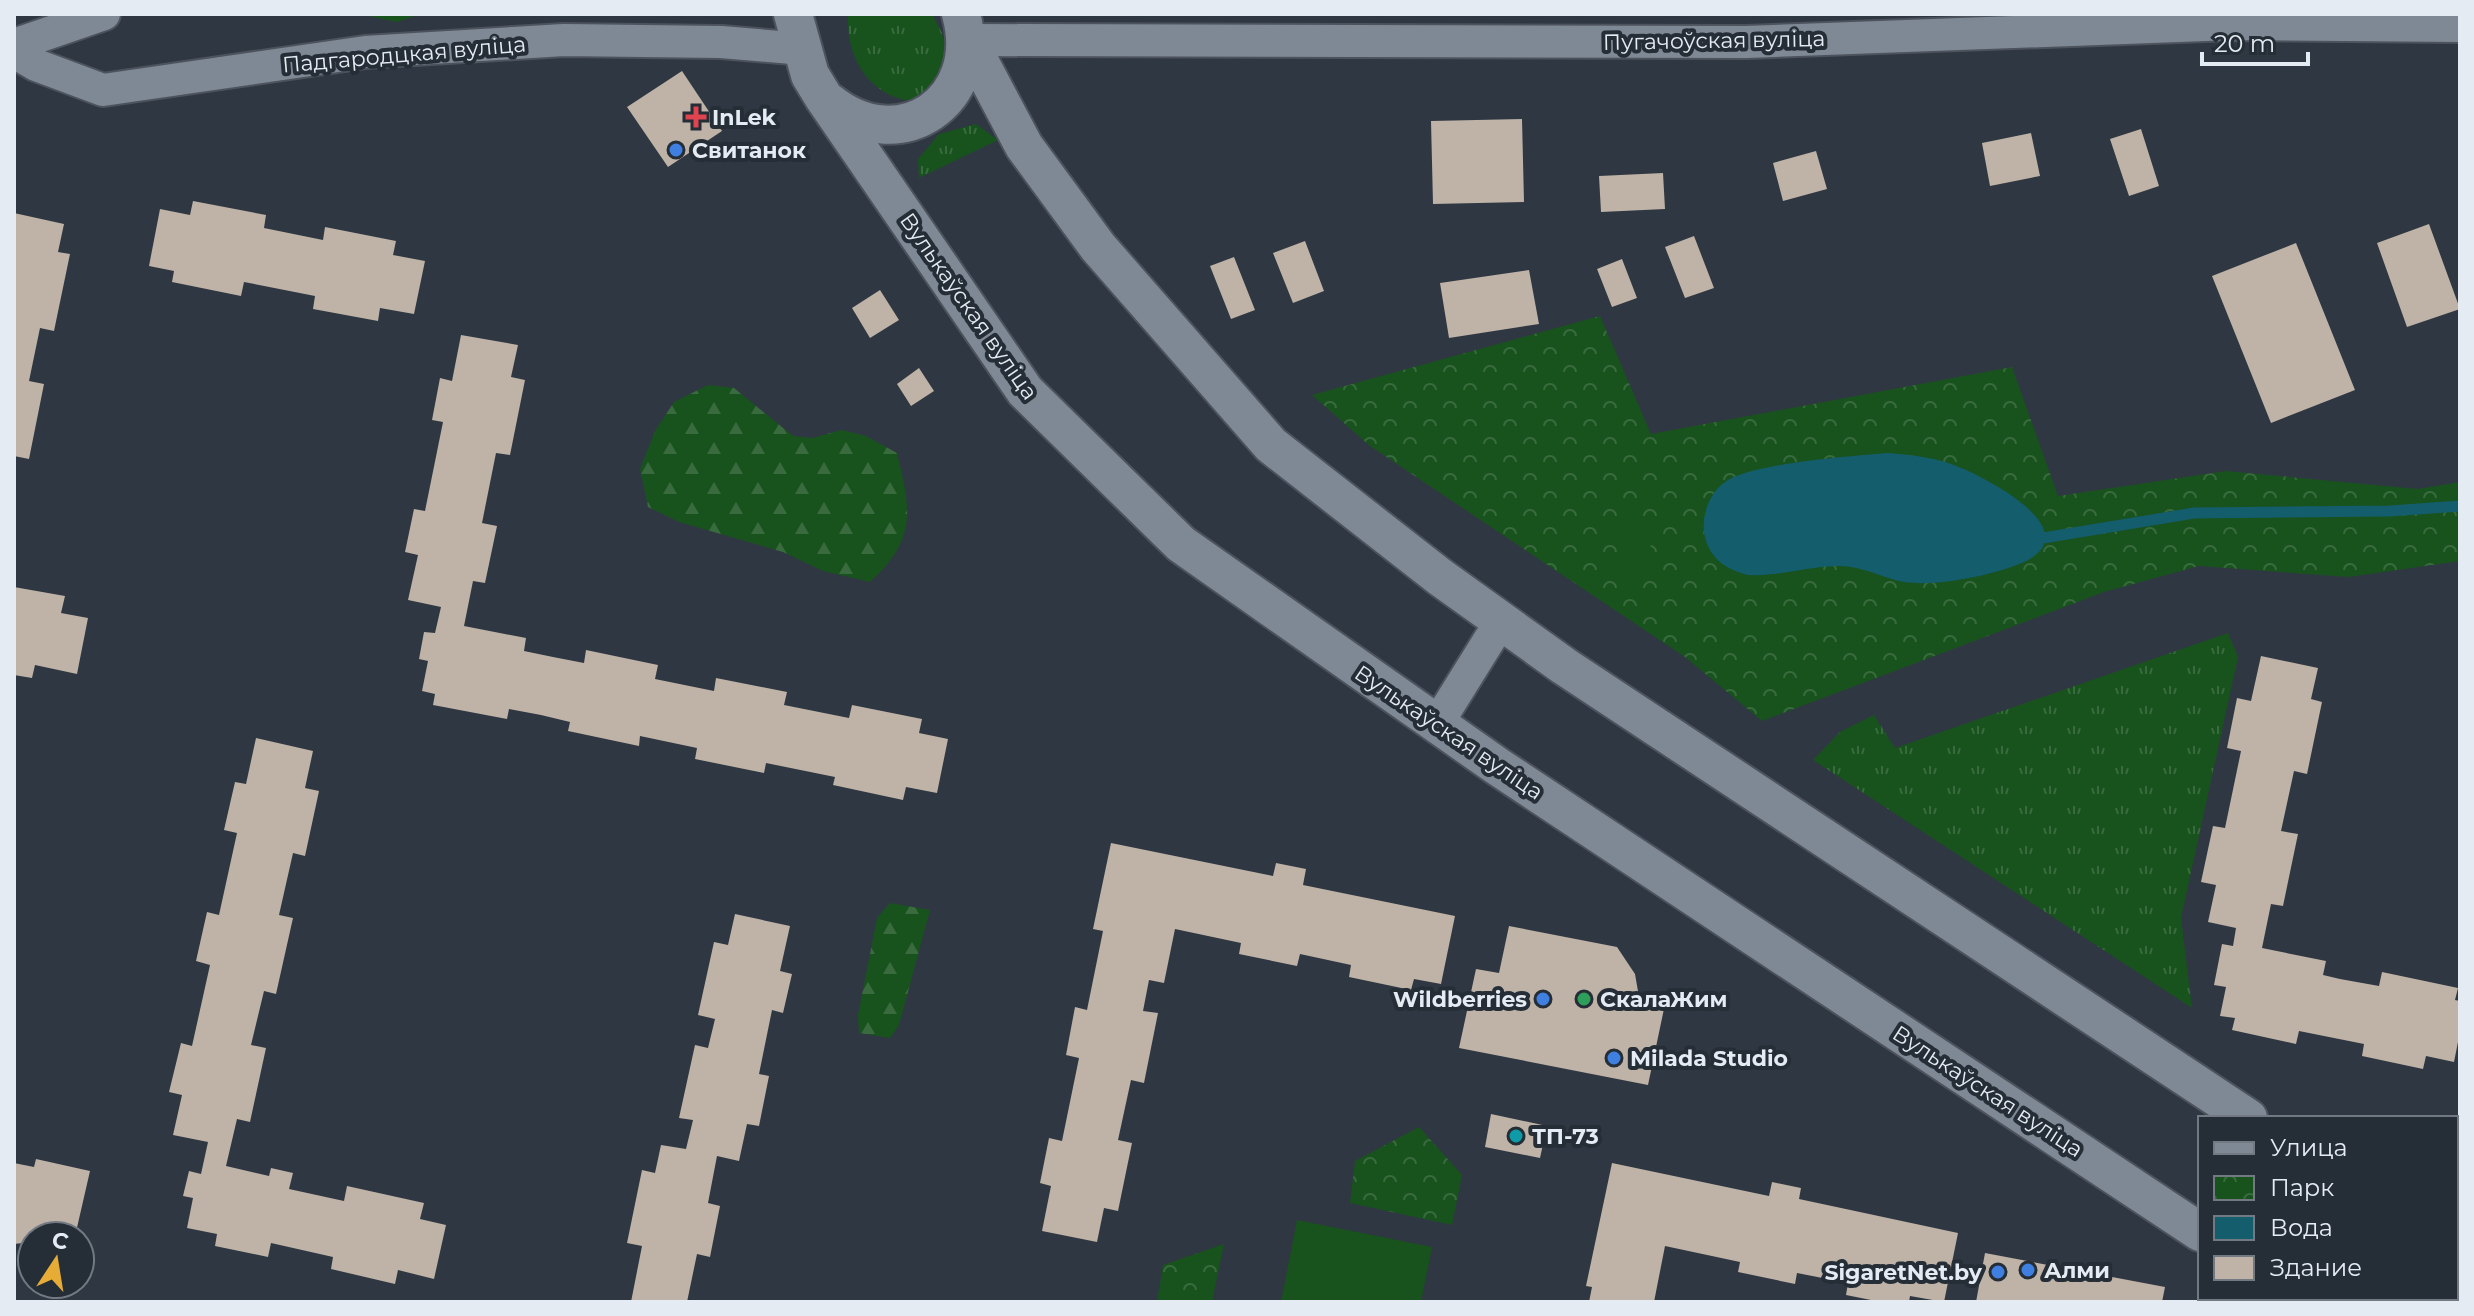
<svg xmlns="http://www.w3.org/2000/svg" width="2474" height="1316" viewBox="0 0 2474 1316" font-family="Montserrat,sans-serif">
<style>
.grass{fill:url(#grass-tufts)}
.forest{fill:url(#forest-firs)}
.park{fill:url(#park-crowns)}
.garden{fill:#18521d}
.water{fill:#145d6c}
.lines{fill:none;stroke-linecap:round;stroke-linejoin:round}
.stream{stroke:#145d6c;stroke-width:11}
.building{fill:#beb3a6}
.minor-casing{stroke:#4d535d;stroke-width:36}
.tertiary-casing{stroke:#4d535d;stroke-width:42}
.minor{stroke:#7f8996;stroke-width:32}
.tertiary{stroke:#7f8996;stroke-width:38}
.health-dot{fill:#e0444e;stroke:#252d37;stroke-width:3}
.shop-dot{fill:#3f7fe0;stroke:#252d37;stroke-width:3}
.leisure-dot{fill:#2e9e5b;stroke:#252d37;stroke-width:3}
.culture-dot{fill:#0f9aa8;stroke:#252d37;stroke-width:3}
.labels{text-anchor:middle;stroke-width:8;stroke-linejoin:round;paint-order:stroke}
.street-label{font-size:22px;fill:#e5ebf2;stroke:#252d37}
.poi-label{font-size:22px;font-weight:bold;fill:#e5ebf2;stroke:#252d37;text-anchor:start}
</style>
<defs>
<pattern id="grass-tufts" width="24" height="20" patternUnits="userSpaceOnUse" patternTransform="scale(2)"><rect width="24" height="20" fill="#18521d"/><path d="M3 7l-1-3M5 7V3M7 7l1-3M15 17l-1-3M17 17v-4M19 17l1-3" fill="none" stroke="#396b3e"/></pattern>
<pattern id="forest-firs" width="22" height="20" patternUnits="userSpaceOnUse" patternTransform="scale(2)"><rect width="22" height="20" fill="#18521d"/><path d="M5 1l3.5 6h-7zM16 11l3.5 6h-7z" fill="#396b3e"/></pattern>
<pattern id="park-crowns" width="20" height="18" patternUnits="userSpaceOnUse" patternTransform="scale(2)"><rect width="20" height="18" fill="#18521d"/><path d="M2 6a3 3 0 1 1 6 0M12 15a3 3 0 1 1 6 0" fill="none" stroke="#396b3e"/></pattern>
</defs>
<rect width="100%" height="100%" fill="#2f3742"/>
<path class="grass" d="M848,14H932L942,33L949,65L919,102C871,99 846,61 848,14Z
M976,124L998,140L919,178L918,159L939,134Z
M2228,633L2238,657L2181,918L2192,1008L1813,760L1840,732L1874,715L1895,748Z"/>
<path class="forest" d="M359,14H421L397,22Z
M708,385L734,388L793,436L812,438L842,430L866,436L897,453C911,511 917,539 870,582L823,571L783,552L679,522L648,507L640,469L655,431L674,402Z
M890,903L930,910L899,1025L890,1038L859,1033L858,1015L877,918Z"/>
<path class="park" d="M1600,316L1651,434L2012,367L2058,496L2226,471L2418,489L2460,482V561L2349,577L2199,566L2104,592L1762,721L1685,657L1370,446L1312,395Z
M1419,1127L1462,1175L1452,1225L1350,1203L1355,1161Z
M1224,1244L1212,1302H1157L1163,1265Z"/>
<path class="garden" d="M1619,525L1651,526L1650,578H1618Z
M1297,1220L1432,1247L1421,1302H1281Z"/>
<path class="water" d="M1888,453C1910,455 1933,457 1954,465C1981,475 2091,530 2024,562C1995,575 1936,587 1904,582C1882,578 1863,566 1839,566C1808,566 1779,577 1748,575C1727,570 1710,559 1705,537C1700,518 1709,493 1725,482C1751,463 1853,456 1888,453Z"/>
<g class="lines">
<path class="stream" d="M2043,538L2194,513L2390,511L2460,506"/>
</g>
<path class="building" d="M682,71L722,131L668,167L627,107Z
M1522,119L1524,202L1433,204L1431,121Z
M2141,129L2159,186L2129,196L2110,139Z
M2031,133L2040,176L1990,186L1982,143Z
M1816,151L1827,189L1783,201L1773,163Z
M1663,173L1665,209L1601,212L1599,176Z
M193,201L266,215L264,228L323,240L325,227L396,241L393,255L425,261L414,314L380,308L378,321L313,309L315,296L244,282L241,296L172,282L174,271L149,266L160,209L190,215Z
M14,213L64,224L58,252L70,254L54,331L40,328L29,381L44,384L29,459L14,456Z
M2429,224L2460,309L2407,327L2377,243Z
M1694,236L1714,288L1685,298L1665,247Z
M1305,241L1324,291L1293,303L1273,253Z
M2296,243L2355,390L2271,423L2212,276Z
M1234,257L1255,310L1231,319L1210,266Z
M1622,259L1637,298L1612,307L1597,269Z
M1529,270L1539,324L1449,338L1440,283Z
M880,290L899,320L870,338L852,308Z
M461,335L518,345L511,377L525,380L510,455L496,453L482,523L497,526L485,583L473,581L464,626L526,638L524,651L553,657L584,663L586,650L658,665L655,679L714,691L716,678L787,692L784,705L849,718L852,705L922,719L919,733L948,739L937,793L906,787L903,800L833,785L835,777L766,763L764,773L695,759L697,748L640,736L639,746L568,731L570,722L541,715L509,709L507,719L433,705L435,694L422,691L428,661L419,659L424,632L435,633L441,607L408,600L418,555L405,552L414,509L425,511L443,422L432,420L440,378L452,381Z
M919,368L934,391L911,406L897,384Z
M14,587L65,596L61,613L88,618L77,674L35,665L32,678L14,675Z
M2261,656L2318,668L2311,699L2322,702L2307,774L2294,771L2281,831L2298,834L2283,906L2271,904L2262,948L2326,961L2323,975L2340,979L2379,986L2382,972L2458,988L2455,1000L2460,1001V1032L2454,1062L2426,1056L2423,1069L2362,1056L2364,1044L2299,1031L2296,1044L2232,1030L2235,1018L2220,1016L2226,987L2214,985L2222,944L2233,946L2236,928L2208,922L2216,885L2201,882L2213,826L2225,828L2241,751L2227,748L2237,698L2251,701Z
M256,738L313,751L305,788L319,791L305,856L293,853L279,915L293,918L276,994L264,991L251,1045L266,1048L250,1122L237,1119L226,1166L269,1176L271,1168L293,1173L289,1189L344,1201L347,1186L424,1203L420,1219L446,1225L434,1279L398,1270L395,1284L331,1269L333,1257L271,1243L268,1257L215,1246L217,1234L187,1228L193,1198L183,1196L189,1171L201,1174L208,1142L173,1135L182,1095L169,1092L181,1043L192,1046L210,965L196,961L207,912L219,915L237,833L224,830L235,782L246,784Z
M1111,843L1273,876L1276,863L1306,869L1303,885L1455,916L1441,984L1414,979L1411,990L1349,977L1351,965L1300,954L1297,966L1239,954L1241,943L1175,929L1164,983L1149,980L1143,1011L1158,1013L1144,1083L1131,1080L1118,1140L1132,1143L1118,1211L1104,1208L1097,1242L1042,1231L1051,1186L1040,1183L1049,1138L1062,1141L1079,1058L1066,1055L1075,1007L1087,1010L1103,931L1093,929Z
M735,914L790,926L780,971L792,974L783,1013L772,1010L759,1074L769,1076L759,1126L747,1124L739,1161L717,1156L708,1203L720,1206L710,1257L697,1254L687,1302H631L642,1246L627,1243L642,1170L655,1173L661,1145L686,1149L693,1120L679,1118L695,1045L708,1048L715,1019L698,1015L714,942L728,945Z
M1509,926L1617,947L1635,974L1639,997L1665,1004L1648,1085L1459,1048L1476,969L1499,973Z
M1491,1114L1547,1126L1540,1158L1485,1147Z
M36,1159L90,1171L76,1232L32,1236V1242L14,1244V1163L34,1167Z
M1612,1163L1769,1196L1772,1182L1801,1188L1799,1199L1958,1233L1944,1302L1910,1296L1909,1302H1881L1846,1295L1848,1283L1797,1273L1795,1284L1738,1272L1740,1262L1665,1246L1654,1302H1589L1592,1287L1586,1286Z
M1985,1253L2165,1287L2162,1302H1976Z"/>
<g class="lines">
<g class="minor-casing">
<path id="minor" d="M968,40L1746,42L2232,24L2460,26
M14,45L104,14
M14,52L36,65L103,90L365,52L564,40L721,42L804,49
M1437,724L1501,621"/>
</g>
<g class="tertiary-casing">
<path id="tertiary" d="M793,14L810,75L824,98L1025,391L1181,544L1497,766L2200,1232
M968,40L1024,146L1098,247L1271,445L1440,577L1564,666L2248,1118
M829,102C900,159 985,101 961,14
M2456,1273L2460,1276
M2286,1298L2291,1302"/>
</g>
<use href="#minor" class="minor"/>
<use href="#tertiary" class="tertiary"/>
</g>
<path class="health-dot" d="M692 105h8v8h8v8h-8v8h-8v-8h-8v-8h8z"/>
<g class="shop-dot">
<circle cx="676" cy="150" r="8"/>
<circle cx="1543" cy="999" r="8"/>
<circle cx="1614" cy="1058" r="8"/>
<circle cx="2028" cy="1270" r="8"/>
<circle cx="1998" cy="1272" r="8"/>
</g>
<circle class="leisure-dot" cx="1584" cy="999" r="8"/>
<circle class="culture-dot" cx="1516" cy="1136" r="8"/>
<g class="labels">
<g class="street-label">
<text transform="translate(1714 40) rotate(-1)" y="8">Пугачоўская вуліца</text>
<text transform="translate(404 54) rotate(-5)" y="8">Падгародцкая вуліца</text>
<text transform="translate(969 306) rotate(55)" y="8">Вулькаўская вуліца</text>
<text transform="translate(1449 732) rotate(34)" y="8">Вулькаўская вуліца</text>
<text transform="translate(1988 1091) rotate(33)" y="8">Вулькаўская вуліца</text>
</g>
<g class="poi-label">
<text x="712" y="125">InLek</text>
<text x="692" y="158">Свитанок</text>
<text x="1527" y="1007" text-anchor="end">Wildberries</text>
<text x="1600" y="1007">СкалаЖим</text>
<text x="1630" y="1066">Milada Studio</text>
<text x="1532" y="1144">ТП-73</text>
<text x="2044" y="1278">Алми</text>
<text x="1982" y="1280" text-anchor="end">SigaretNet.by</text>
</g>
</g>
<rect width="2474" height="1316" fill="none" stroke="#e5ebf2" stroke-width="32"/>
<rect x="2198" y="1116" width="260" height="184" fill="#252d37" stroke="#727982" stroke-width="2"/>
<rect x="2214" y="1142" width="40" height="12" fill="#7f8996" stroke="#727982" stroke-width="2"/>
<text x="2270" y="1156" font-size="24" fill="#e5ebf2">Улица</text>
<rect x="2214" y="1176" width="40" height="24" fill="url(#park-crowns)" stroke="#727982" stroke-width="2"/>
<text x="2270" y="1196" font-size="24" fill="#e5ebf2">Парк</text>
<rect x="2214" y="1216" width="40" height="24" fill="#145d6c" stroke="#727982" stroke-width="2"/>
<text x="2270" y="1236" font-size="24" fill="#e5ebf2">Вода</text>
<rect x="2214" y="1256" width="40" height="24" fill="#beb3a6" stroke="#727982" stroke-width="2"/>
<text x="2270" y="1276" font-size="24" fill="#e5ebf2">Здание</text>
<g transform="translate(56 1260) rotate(12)"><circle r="38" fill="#252d37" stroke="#727982" stroke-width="2"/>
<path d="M0-6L14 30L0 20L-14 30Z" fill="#e6ac36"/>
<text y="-12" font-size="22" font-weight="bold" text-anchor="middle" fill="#e5ebf2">С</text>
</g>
<path d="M2202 52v12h106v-12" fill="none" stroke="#e5ebf2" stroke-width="4"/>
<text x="2214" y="52" font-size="24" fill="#e5ebf2" stroke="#252d37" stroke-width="6" paint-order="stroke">20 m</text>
</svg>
